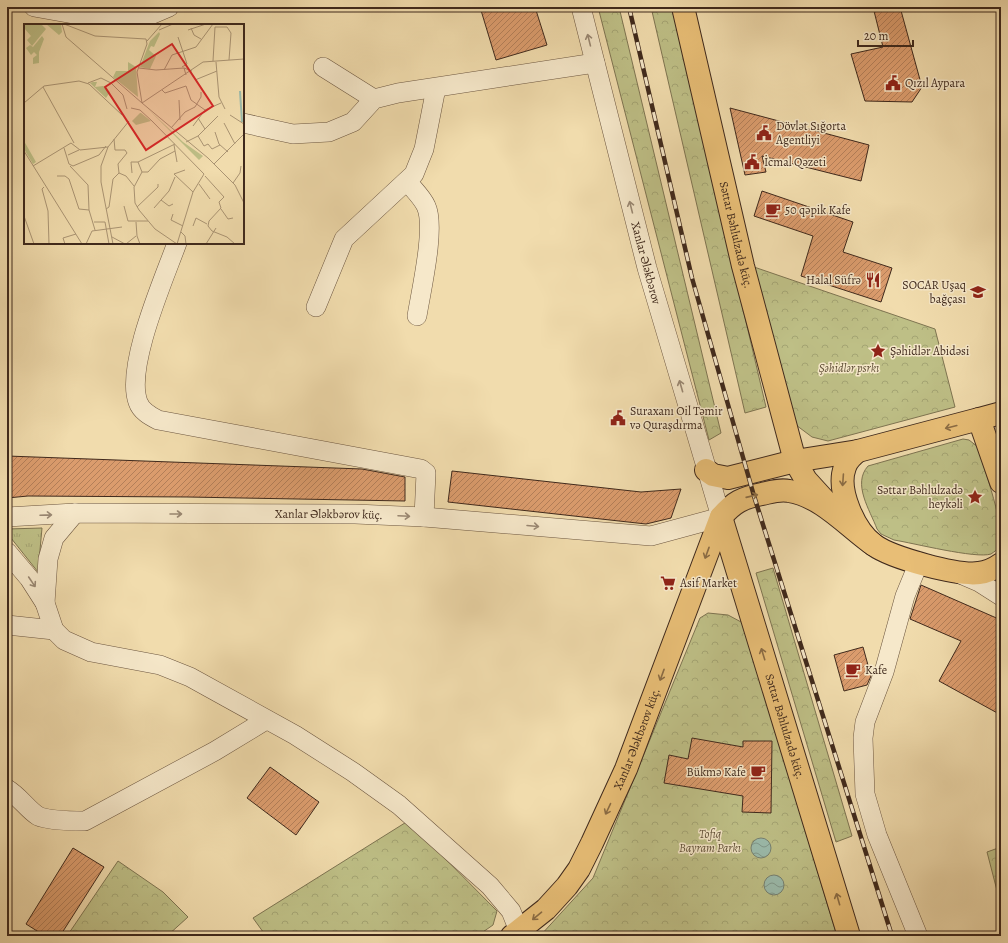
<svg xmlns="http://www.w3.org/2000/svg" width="1008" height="943" viewBox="0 0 1008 943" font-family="Alegreya,serif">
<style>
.grass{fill:url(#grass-tufts);stroke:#7e7451}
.forest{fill:url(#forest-crowns);stroke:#7e7451}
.water{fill:url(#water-waves);stroke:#768172}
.building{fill:url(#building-hatch);stroke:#3f291c}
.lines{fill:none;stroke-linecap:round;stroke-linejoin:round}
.minor-casing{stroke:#6c5640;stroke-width:20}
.major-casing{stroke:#3f291c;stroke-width:24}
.minor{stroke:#f6e8ca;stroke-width:19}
.major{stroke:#e8be76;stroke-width:22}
.rail-casing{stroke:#3f291c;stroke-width:4.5}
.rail{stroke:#f6e8ca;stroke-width:3;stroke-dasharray:9;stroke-linecap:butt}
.oneway{stroke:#9a8873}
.oneway2{stroke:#8b6c44}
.labels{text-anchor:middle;stroke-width:3;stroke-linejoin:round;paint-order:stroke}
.poi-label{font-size:12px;fill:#3f291c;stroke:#f6e8ca;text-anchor:start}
.street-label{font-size:12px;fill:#3f291c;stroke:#f6e8ca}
.park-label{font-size:12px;font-style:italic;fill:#5f4e36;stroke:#f6e8ca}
.inset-river{fill:none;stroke:#9bbbac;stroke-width:2}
.inset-road{fill:none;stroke:#aa9473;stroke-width:1}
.view{fill:#d62828;fill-opacity:0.15;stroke:#d62828;stroke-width:2}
.inset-edge{fill:none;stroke:#3f291c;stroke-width:2}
</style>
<defs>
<pattern id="grass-tufts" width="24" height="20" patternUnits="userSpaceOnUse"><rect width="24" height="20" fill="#bebf86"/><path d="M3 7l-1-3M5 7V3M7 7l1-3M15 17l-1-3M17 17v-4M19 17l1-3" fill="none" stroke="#a4a473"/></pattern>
<pattern id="forest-crowns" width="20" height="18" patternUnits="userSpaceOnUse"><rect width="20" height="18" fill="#bebf86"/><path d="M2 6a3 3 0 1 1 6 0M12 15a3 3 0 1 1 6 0" fill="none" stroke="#a4a473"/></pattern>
<pattern id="water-waves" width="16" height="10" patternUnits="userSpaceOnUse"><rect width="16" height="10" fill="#9bbbac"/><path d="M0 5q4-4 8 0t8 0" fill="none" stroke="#80988b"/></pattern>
<pattern id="building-hatch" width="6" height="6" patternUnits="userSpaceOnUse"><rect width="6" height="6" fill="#db9c6d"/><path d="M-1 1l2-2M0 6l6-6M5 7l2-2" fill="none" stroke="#b37f59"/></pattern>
</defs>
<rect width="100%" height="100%" fill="#f1dcad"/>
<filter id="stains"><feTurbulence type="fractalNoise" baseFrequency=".005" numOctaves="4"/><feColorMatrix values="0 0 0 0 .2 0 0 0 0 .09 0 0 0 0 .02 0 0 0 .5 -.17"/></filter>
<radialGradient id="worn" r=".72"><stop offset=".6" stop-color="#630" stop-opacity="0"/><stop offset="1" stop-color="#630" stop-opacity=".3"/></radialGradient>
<path class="grass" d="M42,528L38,572L7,533V529Z"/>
<path class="forest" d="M598,7H619L721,433L709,440Z
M651,7H672L766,407L745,413Z
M754,267L935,329L955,407L828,441L812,437L796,425Z
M963,439L969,440L978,447C983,465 1007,533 1000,546C998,549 994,552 991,554C976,559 913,543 894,540L881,534L877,529C870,510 852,484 868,466Z
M773,568L852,836L836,842L756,573Z
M708,613L728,615L743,623L837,936H540L593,878L700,618Z
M408,821L497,911L493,925L477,936H266L253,918Z
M1001,847V906L987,852Z
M118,861L163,892L188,917L167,936H67Z"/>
<path class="water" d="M751 848a10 10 0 1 1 20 0a10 10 0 1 1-20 0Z
M764 885a10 10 0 1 1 20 0a10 10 0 1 1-20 0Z"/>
<path class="building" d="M480,7H535L547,45L496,60Z
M873,7H900L922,87L912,102L865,101L851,54L883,47Z
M730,108L869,145L861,181L762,156L766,172L745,175Z
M762,191L853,222L843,252L892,268L881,302L801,276L813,236L754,216Z
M7,456L362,469L405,477V501L188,497L28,496L7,498Z
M452,471L641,492L681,489L671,518L646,524L448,502Z
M921,585L1001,620V715L939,681L961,641L910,619Z
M863,647L871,676L867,685L844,691L834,655Z
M692,738L743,747V741H772L771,813L742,812L743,796L664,783L669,755L688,759Z
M270,767L319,802L296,835L247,798Z
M73,848L104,867L60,936H45L26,924Z"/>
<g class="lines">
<g class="minor-casing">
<g id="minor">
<path d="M34,7L107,20L148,16L169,7"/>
<path d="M323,67L374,99"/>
<path d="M243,123L293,134L329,132L353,122L374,99L398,93L595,63"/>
<path d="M407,181C413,189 422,197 426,206C436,227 421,291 417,316"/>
<path d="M177,243C164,279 125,367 138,402C141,411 150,416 158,420L421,469L426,473L424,517"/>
<path d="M316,307L344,239L414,174L424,149L436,88"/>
<path id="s1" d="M7,517L75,513L355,514L424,517L651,536L721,517L647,268L581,7"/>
<path d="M7,552L29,578L45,603L48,559L54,538L75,513"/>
<path d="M958,573L979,582L1001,596"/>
<path d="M45,603L54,630L64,640L91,652L160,665L190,677L295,735L353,772L399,805L490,886L511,911L519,931"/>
<path d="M7,625L54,630"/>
<path d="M7,789C19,796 28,810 38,816C49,821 73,821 85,821L215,751L266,720"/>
<path d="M918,936L877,835L865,794L863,738L865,722L884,672L905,596L919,562"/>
</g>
</g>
<g class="major-casing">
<g id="major">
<path id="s2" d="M683,7L743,266L795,461L806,480L827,503"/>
<path d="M979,419L1001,413"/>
<path d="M706,470L713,475L728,478L795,461L858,451"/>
<path d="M1001,482L979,419L858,451C853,455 847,460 845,467C836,490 855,531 874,545C892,558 958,576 979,573C988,572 994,569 1001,564"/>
<path id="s3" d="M721,517L849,936"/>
<path id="s4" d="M512,936L546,909L567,886L579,869L592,843L626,769L721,517C734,502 742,498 762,494C771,492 780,489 789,491C822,496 848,527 874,545"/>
</g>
</g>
<use href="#minor" class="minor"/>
<use href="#major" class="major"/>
<g class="rail-casing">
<path id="rail" d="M629,7L692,278L754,496L892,936"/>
</g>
<use href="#rail" class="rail"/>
</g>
<defs><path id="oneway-shaft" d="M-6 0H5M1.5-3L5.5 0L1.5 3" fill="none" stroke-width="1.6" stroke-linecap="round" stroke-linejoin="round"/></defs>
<g class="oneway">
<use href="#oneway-shaft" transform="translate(589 40) rotate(-104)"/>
<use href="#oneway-shaft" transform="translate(631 207) rotate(-104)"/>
<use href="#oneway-shaft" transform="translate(681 386) rotate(-106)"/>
<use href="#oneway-shaft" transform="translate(176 514)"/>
<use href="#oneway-shaft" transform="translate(46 515) rotate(-2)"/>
<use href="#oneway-shaft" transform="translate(404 516) rotate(3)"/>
<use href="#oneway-shaft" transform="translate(533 526) rotate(5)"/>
<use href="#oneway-shaft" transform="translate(32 582) rotate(56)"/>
</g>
<g class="oneway2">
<use href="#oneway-shaft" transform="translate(951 427) rotate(166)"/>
<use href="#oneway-shaft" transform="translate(843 480) rotate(94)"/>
<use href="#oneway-shaft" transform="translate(752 496) rotate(-13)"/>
<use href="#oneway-shaft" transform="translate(707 553) rotate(110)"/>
<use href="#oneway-shaft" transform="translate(763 654) rotate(-107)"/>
<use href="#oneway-shaft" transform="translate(662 675) rotate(110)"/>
<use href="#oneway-shaft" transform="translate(608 809) rotate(115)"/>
<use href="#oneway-shaft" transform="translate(838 899) rotate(-106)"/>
<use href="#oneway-shaft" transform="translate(537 916) rotate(140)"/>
</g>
<defs>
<g id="civic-bare" transform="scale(1.2)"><path d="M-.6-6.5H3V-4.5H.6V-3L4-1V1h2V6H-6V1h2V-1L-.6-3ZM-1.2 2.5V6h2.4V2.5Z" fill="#8f2418" stroke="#f6e8ca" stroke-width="2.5" paint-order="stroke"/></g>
<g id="cafe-bare" transform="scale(1.2)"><path d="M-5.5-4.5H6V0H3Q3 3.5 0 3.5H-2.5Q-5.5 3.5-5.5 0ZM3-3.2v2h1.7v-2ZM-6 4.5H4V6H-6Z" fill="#8f2418" stroke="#f6e8ca" stroke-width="2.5" paint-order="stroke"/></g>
<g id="restaurant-bare" transform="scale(1.2)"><path d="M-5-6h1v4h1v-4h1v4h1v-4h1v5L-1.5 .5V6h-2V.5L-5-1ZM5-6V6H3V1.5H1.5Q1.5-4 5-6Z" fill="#8f2418" stroke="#f6e8ca" stroke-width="2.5" paint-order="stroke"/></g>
<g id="school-bare" transform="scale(1.2)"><path d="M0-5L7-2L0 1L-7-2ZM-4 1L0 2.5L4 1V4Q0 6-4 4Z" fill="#8f2418" stroke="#f6e8ca" stroke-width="2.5" paint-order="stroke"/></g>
<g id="sight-bare" transform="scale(1.2)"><path d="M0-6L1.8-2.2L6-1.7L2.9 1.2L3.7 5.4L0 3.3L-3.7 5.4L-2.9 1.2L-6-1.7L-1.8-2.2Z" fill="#8f2418" stroke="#f6e8ca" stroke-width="2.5" paint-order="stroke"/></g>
<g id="supermarket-bare" transform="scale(1.2)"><path d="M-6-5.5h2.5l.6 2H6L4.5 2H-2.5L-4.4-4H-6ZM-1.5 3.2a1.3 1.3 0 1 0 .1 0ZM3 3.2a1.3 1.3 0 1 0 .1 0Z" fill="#8f2418" stroke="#f6e8ca" stroke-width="2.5" paint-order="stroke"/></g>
</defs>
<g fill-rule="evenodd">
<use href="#civic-bare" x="893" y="83"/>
<use href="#civic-bare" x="764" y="133"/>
<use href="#civic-bare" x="752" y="162"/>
<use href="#cafe-bare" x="773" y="210"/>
<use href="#restaurant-bare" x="873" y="280"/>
<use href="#school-bare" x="978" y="292"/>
<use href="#sight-bare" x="878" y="351"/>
<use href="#civic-bare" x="618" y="418"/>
<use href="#sight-bare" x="975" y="497"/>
<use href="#supermarket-bare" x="668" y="583"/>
<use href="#cafe-bare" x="853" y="670"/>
<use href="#cafe-bare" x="758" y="772"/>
</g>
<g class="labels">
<g class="poi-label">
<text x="905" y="87">Qızıl Aypara</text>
<text x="776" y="130">Dövlət Sığorta<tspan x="776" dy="14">Agentliyi</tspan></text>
<text x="764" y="166">İcmal Qəzeti</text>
<text x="785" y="214">50 qəpik Kafe</text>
<text x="861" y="284" text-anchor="end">Halal Süfrə</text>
<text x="966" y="289" text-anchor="end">SOCAR Uşaq<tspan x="966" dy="14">bağçası</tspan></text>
<text x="890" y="355">Şəhidlər Abidəsi</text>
<text x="630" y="415">Suraxanı Oil Təmir<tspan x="630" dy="14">və Quraşdırma</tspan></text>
<text x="963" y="494" text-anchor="end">Səttar Bəhlulzadə<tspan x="963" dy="14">heykəli</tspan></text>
<text x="680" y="587">Asif Market</text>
<text x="865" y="674">Kafe</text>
<text x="746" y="776" text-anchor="end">Bükmə Kafe</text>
</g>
<g class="street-label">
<text dy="4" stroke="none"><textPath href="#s2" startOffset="234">Səttar Bəhlulzadə küç.</textPath></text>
<text transform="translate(646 263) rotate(75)" y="4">Xanlar Ələkbərov</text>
<text dy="4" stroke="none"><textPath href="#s1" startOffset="322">Xanlar Ələkbərov küç.</textPath></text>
<text dy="4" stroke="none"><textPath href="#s3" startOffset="219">Səttar Bəhlulzadə küç.</textPath></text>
<text dy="4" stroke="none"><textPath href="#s4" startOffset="238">Xanlar Ələkbərov küç.</textPath></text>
</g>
<g class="park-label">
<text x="849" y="372">Şəhidlər psrkı</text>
<text x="710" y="838">Tofiq<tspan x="710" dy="14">Bayram Parkı</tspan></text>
</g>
</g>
<g transform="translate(24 24)">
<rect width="220" height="220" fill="#f1dcad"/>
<path d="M0,0H17L22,5L8,22L3,16L7,12L0,4ZM22,0H37L38,8L35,11ZM135,8L136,10L130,23L127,22L125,26L132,32L126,45L116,43L126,17ZM18,12L20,15L15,28V39L9,40V34L13,31L10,28L7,31L2,24L6,21L9,23ZM104,38L112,43L114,73L89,53L92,47H104ZM69,58H73L71,63L79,62L86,68L82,74L66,59ZM123,84L159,118L179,132L175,136ZM116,89H117L127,97L112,101L108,97ZM0,117L12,138L9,140L0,125Z" fill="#bebf86"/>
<path class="inset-river" d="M216,67L218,98"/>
<path class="inset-road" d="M38,0L42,13L118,79M40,0L71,12L122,15L123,20L113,48L118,79M191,3H203L207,9L205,36M167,4L170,11L177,15M135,6L149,0M164,6L182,0M154,13L163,40L158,43M123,17L138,0M220,35L179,38L118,79L184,134L211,161L220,179M189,37L191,3M192,38L195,73L201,85M115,44L132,46L160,44M140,46L148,31L172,23L189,0M162,51L160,44L168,47M171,56L193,47M64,59L77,54L87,59L99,71L103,85M19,63L50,119M138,66L141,69L162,62L167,76L181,86M155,76L156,96M0,79L20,62L55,57L65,60L98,91M107,84L116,86L128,97L180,150L169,168L153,220M206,91L220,100M174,94L181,105M200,99L211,120M169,102L181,86L197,79M147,104L161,88L171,83L177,73V68M191,108L195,120L204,128M174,112L180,122L184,120L188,125L196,121M162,118L174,112L194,92M151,120L114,138L118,148L110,163L111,179L115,186L131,205L153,220M150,121L153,138M40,124L45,140L49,142L75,131L82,122M0,127L58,220M44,131L55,126M190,140L220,110M9,142L47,119L56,126L84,123M46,142L64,161L65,186L71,206M161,146L150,150L169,168M118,148H124L136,135L151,127M95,149L102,152L110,162M108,149L107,138H114M33,152H41L45,155L55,185L65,186M181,152L200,173L195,178L197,184L185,197L184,202L188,207L203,213L211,220M209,159L216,149L217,142M175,160L186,175M20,163L18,165L24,187L25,220M137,176L145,182L149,180M100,182L104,197H124M113,183L134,163V160M130,184L145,167L151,153M82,185L85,183L89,155L95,149L94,140L103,129L101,126H91L90,115M197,185L204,195L209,194M149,190L147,196L159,202M0,192L10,220M70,198H81L85,220M112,198L113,212L116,220M169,202L172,194L183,200M157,208L161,212L162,220M88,213L101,220M41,220L39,214L52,210M62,220L68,207L98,203M89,220L77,158V142L84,123L105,97M102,220L112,212M182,220L192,204"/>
<path class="view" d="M148,20L189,82L122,126L81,63Z"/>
<rect width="220" height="220" class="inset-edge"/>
</g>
<rect width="1008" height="943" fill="none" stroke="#f1dcad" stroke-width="24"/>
<rect x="8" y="8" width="992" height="927" fill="none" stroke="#3f291c" stroke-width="2"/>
<rect x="12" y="12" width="984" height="919" fill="none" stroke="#3f291c"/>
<path d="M858 40v6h55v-6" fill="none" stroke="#3f291c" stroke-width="2"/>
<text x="864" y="40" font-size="12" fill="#3f291c" stroke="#f6e8ca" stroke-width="3" paint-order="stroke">20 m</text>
<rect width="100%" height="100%" filter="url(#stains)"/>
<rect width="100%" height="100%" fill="url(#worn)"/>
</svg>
